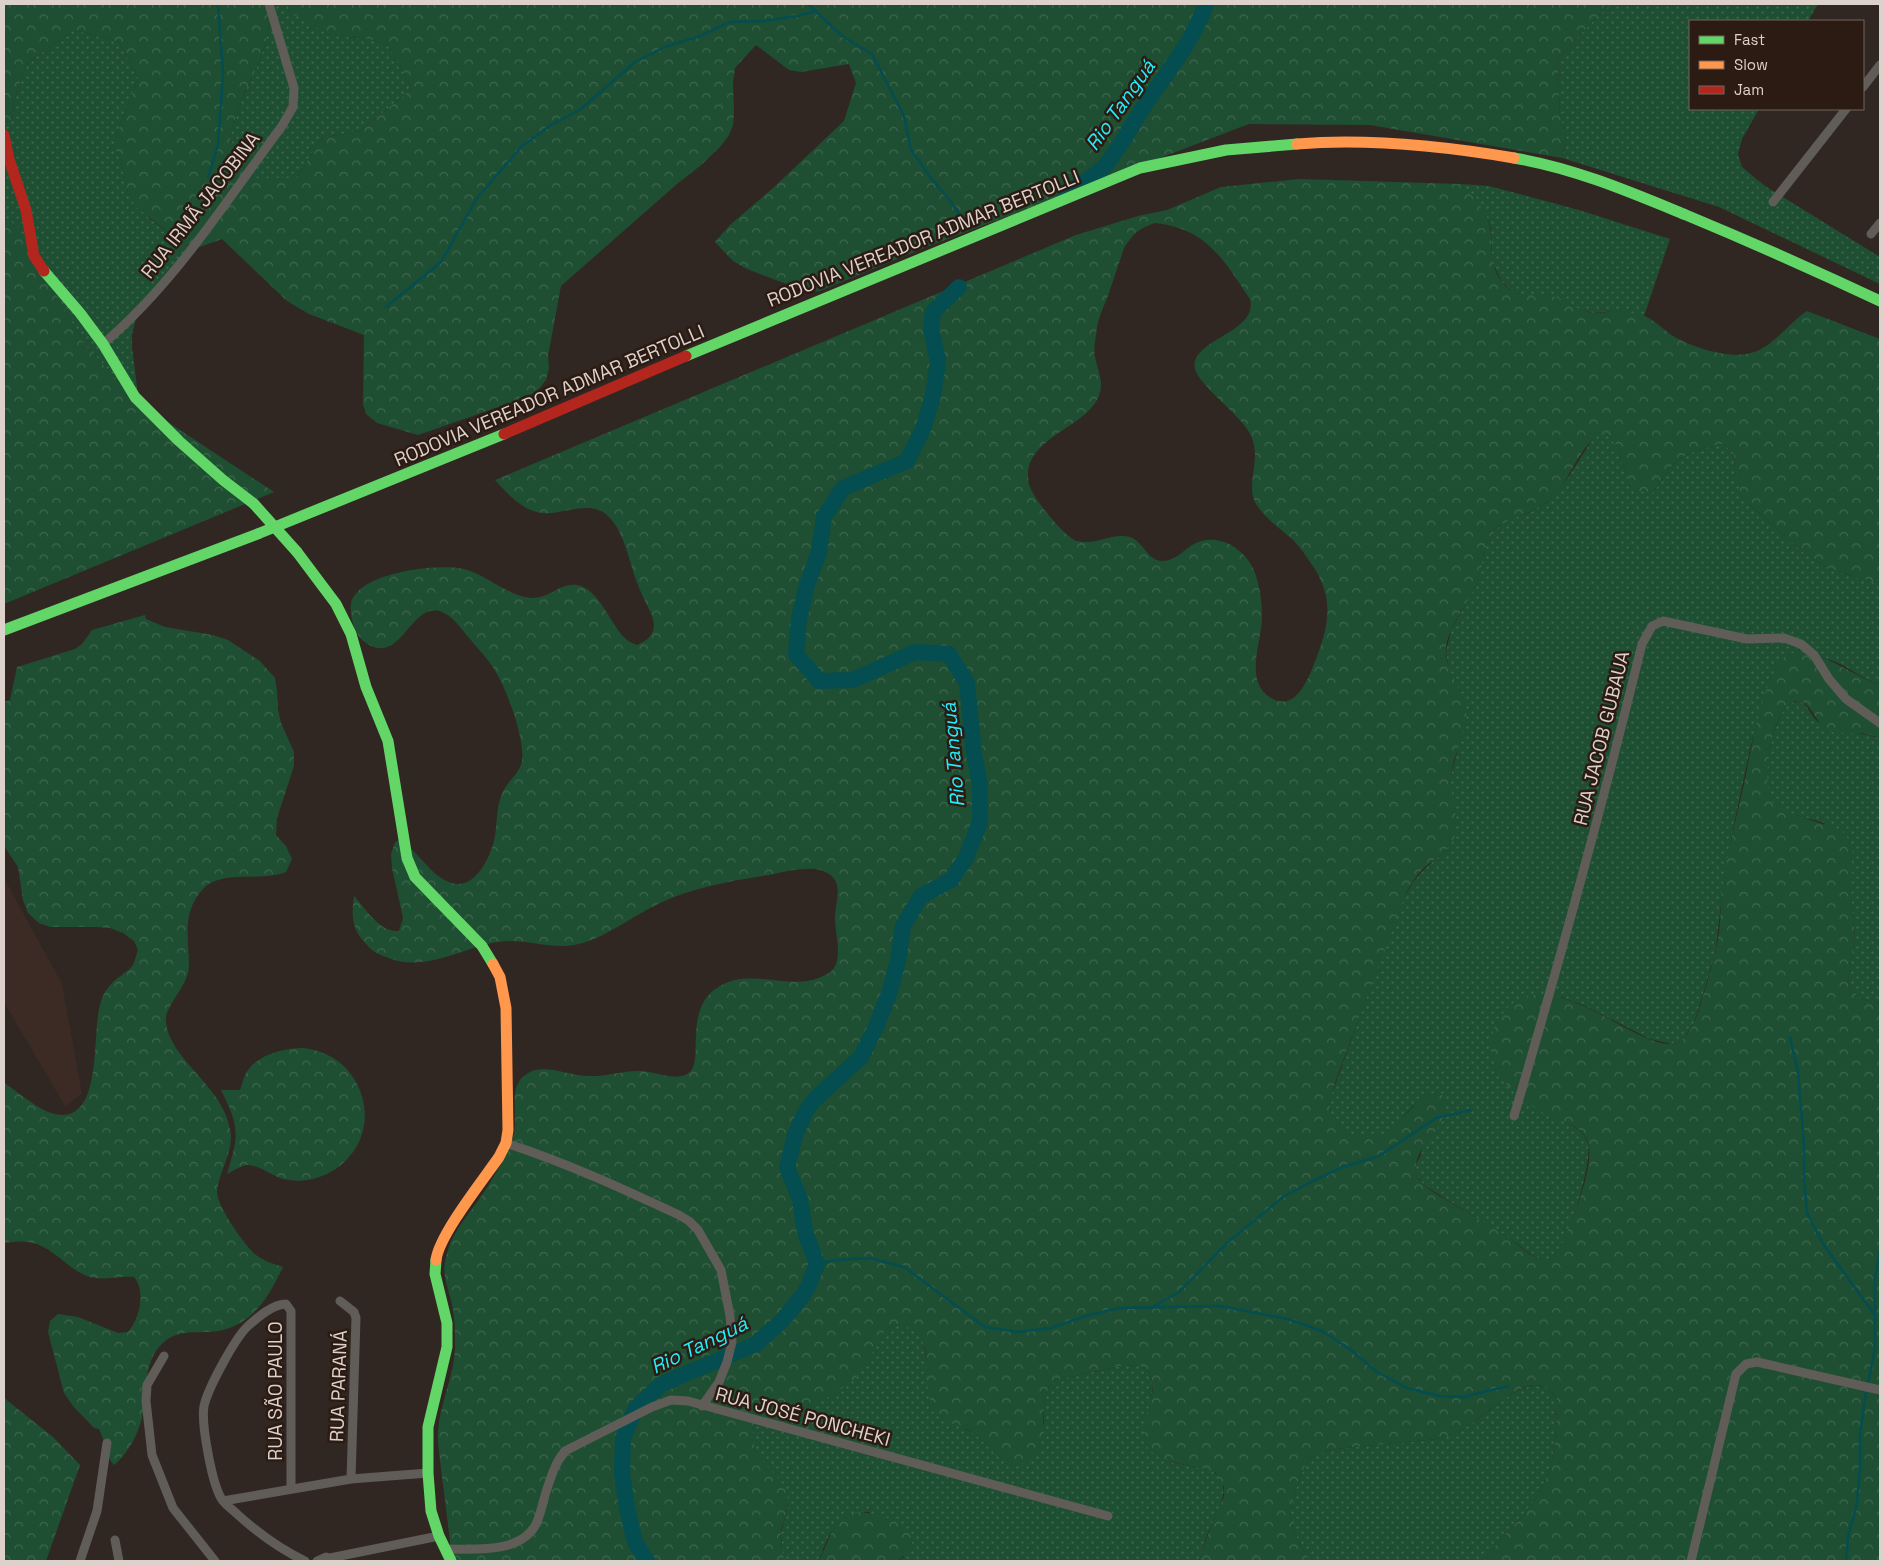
<svg xmlns="http://www.w3.org/2000/svg" width="1884" height="1565" viewBox="0 0 1884 1565" font-family="'Space Grotesk',sans-serif">
<style>
.industrial{fill:#3c2b25}
.grass{fill:url(#grass-dots)}
.forest{fill:url(#forest-crowns);fill-rule:evenodd}
.lines{fill:none;stroke-linecap:round;stroke-linejoin:round}
.stream{stroke:#044d51;stroke-width:2.5}
.river{stroke:#044d51;stroke-width:16}
.street{stroke:#605c58;stroke-width:9}
.fast{stroke:#63d668;stroke-width:11}
.slow{stroke:#ff974d;stroke-width:11}
.jam{stroke:#b3261e;stroke-width:11}
.fast-bridge{stroke:#63d668;stroke-width:11}
.labels{text-anchor:middle;stroke-width:5;stroke-linejoin:round;paint-order:stroke}
.street-label{font-size:19px;fill:#ddd1cb;stroke:#2c1b13}
.water-label{font-size:20px;font-style:italic;fill:#22eefa;stroke:#2c1b13}
</style>
<defs>
<pattern id="grass-dots" width="8" height="8" patternUnits="userSpaceOnUse" patternTransform="scale(1.25)"><rect width="8" height="8" fill="#1e4f32"/><path d="M2 2h.1M6 6h.1" fill="none" stroke="#3e674e" stroke-width="1.8" stroke-linecap="round"/></pattern>
<pattern id="forest-crowns" width="20" height="18" patternUnits="userSpaceOnUse" patternTransform="scale(1.25)"><rect width="20" height="18" fill="#1e4f32"/><path d="M2 6a3 3 0 1 1 6 0M12 15a3 3 0 1 1 6 0" fill="none" stroke="#3e674e"/></pattern>
</defs>
<rect width="100%" height="100%" fill="#302722"/>
<path class="industrial" d="M4,878L62,984L82,1094L65,1106L4,1002Z"/>
<path class="grass" d="M274,4H288L290,13L338,36L369,39L388,45L412,89L360,131L321,138L297,178H250L229,137L245,91L254,74L265,45Z
M1611,4H1818L1808,21H1690V109H1759L1742,139L1738,154L1742,167L1765,186L1880,257V284L1719,207L1562,158L1566,136L1560,115L1558,60L1587,27Z
M74,30L119,42L138,78L115,139V149L121,161L128,193L148,217L191,250L136,319L132,334V347L139,403L84,344L18,228L4,217V122L10,121L13,115L14,101L27,63Z
M1461,184L1489,186L1579,210L1670,239L1644,316L1619,311L1594,313L1580,310L1555,297L1523,295L1513,292L1502,282L1492,262L1491,229L1488,219L1480,206Z
M1600,434H1606L1616,445L1628,478L1652,493C1659,486 1663,476 1670,468C1684,452 1703,448 1723,444L1734,453L1735,471L1750,505L1805,554L1830,569L1859,578L1880,583V684C1864,680 1853,670 1838,663C1827,658 1815,656 1804,653L1771,677L1751,745L1733,829L1724,879L1715,955L1694,1023L1683,1040L1672,1044L1650,1039L1583,1005L1561,997L1542,1112C1557,1119 1583,1126 1588,1143C1593,1160 1568,1249 1553,1257C1551,1259 1548,1259 1545,1259C1535,1260 1524,1249 1516,1243C1486,1222 1453,1205 1423,1184C1406,1164 1422,1163 1422,1148C1421,1134 1416,1119 1414,1105C1404,1115 1394,1131 1380,1136C1365,1141 1343,1135 1334,1122C1330,1115 1330,1107 1330,1099L1397,913C1411,881 1420,871 1447,850L1451,775L1466,718L1462,697L1449,670L1446,652L1451,630L1476,586L1486,546L1491,533L1506,521L1528,513L1547,502L1567,479L1592,440Z
M1800,701C1810,707 1810,715 1818,722C1827,729 1867,734 1880,738V1004L1862,999L1851,990L1848,981L1855,937L1851,899V879L1824,823C1809,818 1785,815 1773,803C1758,788 1772,722 1786,707C1790,702 1794,702 1800,701Z
M896,1324L909,1326L920,1336L924,1344L927,1362L965,1429L975,1434L1001,1459L1044,1424C1044,1408 1042,1390 1056,1380L1125,1365L1140,1366L1149,1372L1153,1385L1151,1400L1171,1462L1210,1470C1238,1484 1215,1516 1207,1535C1204,1544 1202,1553 1199,1561H897L904,1557L869,1512C837,1512 828,1534 819,1561H785L782,1552L781,1533L788,1506L782,1484L759,1458L751,1441L754,1427L767,1418L793,1416L805,1412L828,1396L885,1330Z
M1536,1385L1547,1388L1557,1398C1556,1446 1556,1475 1524,1514C1510,1531 1496,1542 1484,1561H1310C1302,1548 1294,1535 1291,1520C1289,1507 1301,1466 1311,1458C1318,1453 1327,1451 1336,1449L1437,1439C1449,1436 1459,1431 1469,1425C1490,1412 1511,1388 1536,1385Z"/>
<path class="forest" d="M4,4H274L265,45L254,74L245,91L229,137L250,178H297L321,138L360,131L412,89L388,45L369,39L338,36L324,32L290,13L288,4H1611L1587,27L1558,60L1560,115L1566,136L1562,158L1370,125L1249,124L924,248L820,291L808,292L747,269L733,261L715,242L730,225L773,188L844,121L856,83L849,64L801,72L789,70L756,45L735,68L733,83L734,113L733,125L729,135L720,147L700,166L677,184L561,286L548,356L549,368L546,380L538,390L527,397L418,435L377,423L366,414L363,404L364,335L309,314L287,301L222,239L191,250L136,207L128,193L121,161L115,149V139L138,78L119,42L74,30L27,63L14,101L13,115L10,121L4,122Z
M1300,179L1461,184C1471,195 1483,206 1488,220C1496,243 1485,259 1502,282C1518,302 1535,291 1555,297C1568,301 1578,311 1593,313C1602,314 1611,311 1619,311C1627,312 1635,314 1642,315C1652,318 1662,328 1670,334C1688,346 1725,358 1746,354C1772,350 1786,325 1807,311L1880,339V583L1859,578L1830,569L1805,554L1750,505L1740,491L1735,471L1734,453L1723,444C1703,448 1684,452 1670,468C1663,476 1659,486 1652,493L1638,491L1628,478L1616,445L1606,434C1586,434 1571,475 1559,490C1551,500 1541,506 1529,512C1517,518 1499,521 1491,535C1482,550 1483,569 1476,586C1467,605 1444,632 1446,654C1448,677 1468,695 1466,719C1464,739 1452,757 1451,778C1451,797 1460,819 1454,838C1449,852 1435,858 1425,867C1417,874 1412,883 1407,891L1337,1077C1331,1097 1323,1113 1342,1129C1347,1133 1354,1135 1360,1136C1397,1143 1403,1104 1436,1092L1448,1099C1446,1108 1445,1115 1441,1123C1432,1138 1413,1154 1416,1172C1417,1177 1418,1179 1422,1183C1430,1191 1443,1198 1453,1204C1473,1216 1493,1227 1512,1240C1520,1247 1533,1259 1544,1259C1556,1260 1560,1247 1564,1239C1574,1218 1595,1163 1588,1142C1582,1124 1556,1120 1542,1112C1508,1093 1473,1056 1501,1016C1549,947 1650,1069 1683,1039C1694,1029 1698,1012 1702,999C1709,977 1716,955 1719,932C1721,914 1721,895 1724,876C1729,845 1737,815 1744,784C1749,760 1765,665 1787,655C1813,642 1855,679 1880,684V738C1872,735 1863,733 1854,733C1844,732 1833,735 1825,728C1816,722 1811,703 1799,701C1772,698 1760,785 1772,801C1781,813 1822,823 1838,829L1845,834L1851,844L1853,854L1851,899L1855,937L1848,981L1851,990L1862,999L1880,1004V1561H1484C1496,1542 1510,1531 1524,1514C1556,1475 1556,1446 1557,1398C1551,1391 1545,1385 1535,1385C1516,1385 1485,1415 1469,1425C1459,1432 1449,1436 1437,1439L1336,1449C1327,1451 1318,1453 1311,1458C1301,1466 1289,1507 1291,1520C1294,1535 1302,1548 1310,1561H1199L1208,1534L1224,1497V1487L1216,1473C1196,1464 1172,1466 1153,1453C1134,1440 1152,1405 1153,1387C1153,1382 1150,1377 1149,1372L1140,1366L1125,1365L1056,1380C1031,1397 1057,1448 1027,1462C1004,1473 989,1444 973,1433C958,1423 943,1424 933,1406C918,1376 943,1333 896,1324L885,1330L866,1365L853,1381L805,1412L793,1416L767,1418L754,1427C747,1464 778,1466 787,1493C790,1506 784,1519 781,1531C780,1541 782,1552 785,1561H452C449,1531 445,1500 441,1469C440,1457 437,1443 438,1431C440,1403 454,1376 455,1348C455,1336 455,1321 453,1310C449,1285 439,1276 448,1250C454,1230 468,1215 480,1198C493,1179 505,1159 513,1137C520,1116 505,1086 528,1073C545,1063 570,1076 588,1076C606,1077 624,1070 642,1071C655,1072 675,1081 687,1074C707,1064 680,1009 720,986C751,968 787,990 819,978C826,975 833,972 836,964C841,950 835,932 835,918C835,907 841,890 835,880C831,873 822,870 815,869C800,868 784,872 769,875C730,881 694,887 658,904C633,916 609,935 583,943C557,951 532,940 506,941C466,944 427,975 386,957C378,954 373,952 367,945C352,929 351,918 354,896C366,909 380,933 399,931L403,918L392,868L391,854L395,842L399,840C420,851 432,881 457,884C477,885 490,857 494,841C498,825 495,810 502,794C506,782 520,774 522,761C525,739 508,693 497,674C490,661 479,650 470,639C462,630 454,617 442,612C410,600 402,667 366,643C356,636 352,624 351,613C351,610 350,607 351,604C357,572 439,563 464,569C487,575 509,597 532,598C548,599 561,582 577,585C600,589 610,625 626,639C629,642 633,643 637,645C655,638 658,626 649,609C645,601 641,593 638,585C629,563 625,531 607,515C587,498 559,518 537,512C520,508 506,492 495,480L1076,235L1138,216L1167,210L1221,187ZM1155,223C1206,228 1224,260 1250,299C1259,333 1189,339 1195,369C1199,385 1238,413 1249,432C1264,458 1245,480 1255,502C1262,516 1282,530 1293,540C1302,549 1308,559 1315,569C1337,606 1326,634 1311,672C1304,687 1293,709 1273,699C1246,686 1258,651 1261,628C1264,609 1260,574 1247,559C1235,543 1213,534 1194,544C1184,549 1176,561 1163,561C1147,561 1144,542 1130,537C1112,532 1095,546 1077,541C1065,538 1034,499 1030,487C1028,483 1028,474 1028,470C1035,435 1084,427 1098,398C1105,383 1098,372 1095,357C1093,348 1096,337 1097,327C1099,316 1105,304 1109,293C1114,278 1119,263 1124,248C1134,233 1138,229 1155,223Z
M4,217L18,227L84,344L139,403L274,492L4,604Z
M145,615L146,619L165,627L213,635L228,640L260,661L275,678L277,691L278,709L281,723L294,752V766L277,818L276,835L286,846L292,859L286,872C261,882 221,869 203,889C181,913 189,937 189,965C189,987 163,1006 166,1023C171,1061 222,1085 230,1129C235,1149 219,1171 217,1191C216,1205 245,1246 256,1255C264,1261 274,1264 283,1267C270,1294 255,1322 223,1330C198,1336 178,1325 159,1347C144,1364 147,1391 143,1412C140,1431 129,1453 114,1465C105,1456 105,1440 99,1429L94,1428L73,1406L64,1393L48,1332L50,1321L58,1314L78,1317L118,1333L128,1332C140,1318 146,1291 134,1277C118,1275 103,1282 87,1276C66,1268 51,1244 27,1242C20,1241 11,1242 4,1243V1083C18,1092 32,1105 48,1112C105,1133 91,1035 100,1005C103,992 111,982 122,975C125,972 131,969 133,965C135,961 136,955 138,950L134,941L123,933L110,928L96,927H50L39,923L28,913L23,900L18,867L4,846V702L10,700L17,667L75,649L82,644L92,630Z
M304,1048C324,1051 343,1060 354,1079C365,1096 368,1118 361,1137C349,1169 313,1188 280,1178C269,1174 260,1166 248,1165C242,1165 233,1171 227,1174C239,1133 240,1129 221,1090H240C242,1085 243,1080 245,1075C255,1055 283,1048 304,1048Z
M4,1398L53,1437L80,1465L46,1561H4Z
M856,1512C883,1512 940,1531 897,1561H819L833,1529L841,1520Z"/>
<g class="lines">
<path class="stream" d="M808,4L842,36L872,54L904,116L911,150L931,178L952,203L968,228
M208,177L218,145L223,74L218,4
M386,307L441,262L477,198L522,146L551,125L581,109L635,62L665,47L700,36L730,22L763,21L797,16L816,11
M1790,1037L1798,1072L1804,1144V1178L1807,1213L1823,1244L1874,1314
M817,1264L836,1260L870,1258L904,1267L985,1327L1018,1332L1051,1328L1086,1316L1119,1308L1220,1306L1288,1319L1322,1331L1351,1350L1377,1372L1407,1388L1440,1396L1463,1397L1508,1386
M1154,1306L1179,1292L1228,1242L1283,1197L1313,1181L1343,1167L1379,1156L1436,1118L1471,1110
M1868,1383L1875,1349V1279L1880,1251
M1846,1561L1848,1537L1857,1503L1860,1467V1434L1866,1393"/>
<path class="river" d="M1065,192C1079,186 1092,179 1103,168C1118,151 1129,130 1141,111C1164,75 1192,44 1206,4
M647,1561L635,1542L627,1508L622,1473L623,1438L636,1408L662,1384L756,1344L782,1321L803,1295L808,1287L817,1264L805,1232L800,1199L787,1168L795,1135L806,1111L815,1099L861,1057L876,1027L889,994L898,961L903,926L921,896L951,880L966,858L980,822V786L974,753L967,683L949,654L915,652L853,680L819,681L796,654L799,619L807,585L819,552L824,517L843,488L907,461L923,429L933,396L938,361L931,328L933,312L959,287"/>
<path class="street" d="M1863,87L1880,65
M1773,202L1846,109
M1871,234L1880,223
M103,344C175,283 226,201 282,126L293,107L294,88L269,4
M1514,1116C1560,960 1603,803 1642,644L1652,626L1663,621L1747,639L1784,638L1801,644L1814,655L1829,679L1846,699L1880,723
M506,1143C567,1163 621,1188 679,1215L689,1221L698,1230L721,1270L730,1316L732,1342L727,1362L719,1382L702,1406
M340,1301L354,1312L356,1318L351,1479
M164,1356L147,1385L146,1401L152,1455L173,1508L215,1561
M291,1489V1311L286,1304C273,1304 258,1317 248,1326C235,1338 208,1388 204,1406C201,1423 212,1487 223,1501C227,1506 233,1510 237,1514C258,1533 280,1549 305,1561
M223,1501L351,1479L428,1473
M115,1540L119,1561
M446,1549C475,1549 523,1554 537,1522C541,1512 543,1502 546,1492C551,1477 555,1463 565,1451L652,1407L671,1400L688,1401L1108,1516
M330,1558L439,1536
M80,1561L97,1511L107,1443
M317,1561L326,1557L333,1561
M1691,1561L1736,1374L1746,1364L1757,1362L1880,1390"/>
<path class="fast" d="M1514,158C1574,168 1630,192 1686,215C1751,242 1816,271 1880,301
M44,271L80,313L103,344L135,397L179,441L223,480L254,504
M686,356L1140,168L1226,150L1297,144
M297,552L336,604L351,634L366,687L388,741L407,858L415,877L482,946L493,964
M4,630L260,533L504,434
M436,1260L435,1274L447,1323V1347L428,1427V1473L431,1511L439,1536L451,1561"/>
<path class="slow" d="M1297,144C1369,138 1443,146 1514,158
M436,1260C439,1235 483,1180 499,1157L506,1143L508,1130L506,1008L500,977L493,964"/>
<path class="jam" d="M4,135L9,159L26,210L34,256L44,271
M504,434L686,356"/>
<path class="fast-bridge" d="M254,504L297,552"/>
</g>
<g class="labels">
<g class="street-label">
<text transform="translate(200 205) rotate(-52)" y="7">RUA IRMÃ JACOBINA</text>
<text transform="translate(923 238) rotate(-22)" y="7">RODOVIA VEREADOR ADMAR BERTOLLI</text>
<text transform="translate(549 395) rotate(-23)" y="7">RODOVIA VEREADOR ADMAR BERTOLLI</text>
<text transform="translate(1601 738) rotate(-76)" y="7">RUA JACOB GUBAUA</text>
<text transform="translate(338 1386) rotate(-88)" y="7">RUA PARANÁ</text>
<text transform="translate(275 1391) rotate(-90)" y="7">RUA SÃO PAULO</text>
<text transform="translate(803 1416) rotate(15)" y="7">RUA JOSÉ PONCHEKI</text>
</g>
<g class="water-label">
<text transform="translate(1120 105) rotate(-55)" y="7">Rio Tanguá</text>
<text transform="translate(953 755) rotate(-95)" y="7">Rio Tanguá</text>
<text transform="translate(699 1345) rotate(-26)" y="7">Rio Tanguá</text>
</g>
</g>
<rect width="1884" height="1565" fill="none" stroke="#ddd1cb" stroke-width="10"/>
<rect x="1689" y="20" width="175" height="90" fill="#2c1b13" stroke="#73645d"/>
<rect x="1699" y="36" width="25" height="8" fill="#63d668" stroke="#73645d"/>
<text x="1734" y="45" font-size="15" fill="#ddd1cb">Fast</text>
<rect x="1699" y="61" width="25" height="8" fill="#ff974d" stroke="#73645d"/>
<text x="1734" y="70" font-size="15" fill="#ddd1cb">Slow</text>
<rect x="1699" y="86" width="25" height="8" fill="#b3261e" stroke="#73645d"/>
<text x="1734" y="95" font-size="15" fill="#ddd1cb">Jam</text>
</svg>
